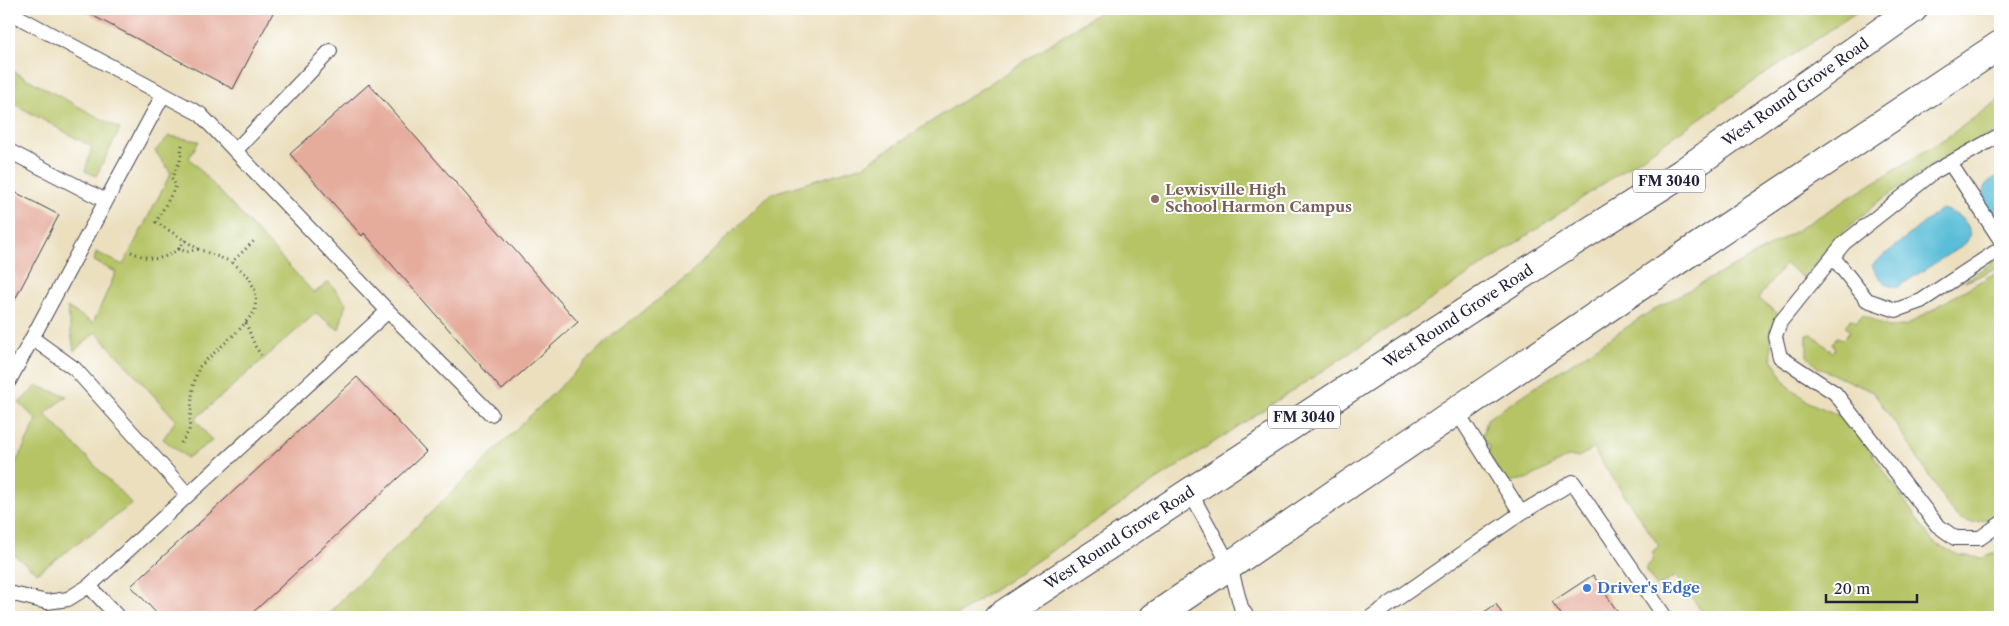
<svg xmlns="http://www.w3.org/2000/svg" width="2009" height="626" viewBox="0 0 2009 626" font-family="'Libre Caslon Text',serif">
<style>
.green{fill:#b6c466;stroke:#6c7350}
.water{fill:#5abed8;stroke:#3e708a}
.building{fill:#e5ab9b}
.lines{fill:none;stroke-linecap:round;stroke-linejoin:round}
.lane-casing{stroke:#403e4f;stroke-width:16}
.primary-casing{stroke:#403e4f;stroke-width:30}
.path{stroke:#403e4f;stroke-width:3;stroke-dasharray:1 4;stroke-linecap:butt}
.lane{stroke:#fff;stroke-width:14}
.primary{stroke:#fff;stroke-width:28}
.education-dot{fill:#8d6e63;stroke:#fff;stroke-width:2}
.shop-dot{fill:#3f7fe0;stroke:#fff;stroke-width:2}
.labels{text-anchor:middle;stroke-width:4;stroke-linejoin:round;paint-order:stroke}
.shield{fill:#fff;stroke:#646476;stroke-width:1}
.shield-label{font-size:14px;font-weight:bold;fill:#22223b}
.street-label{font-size:15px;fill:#22223b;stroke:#fff}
.education-label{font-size:15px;font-weight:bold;fill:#785e54;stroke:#fff;text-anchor:start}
.shop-label{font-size:15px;font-weight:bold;fill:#366cbe;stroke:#fff;text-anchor:start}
</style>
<rect width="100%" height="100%" fill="#fff"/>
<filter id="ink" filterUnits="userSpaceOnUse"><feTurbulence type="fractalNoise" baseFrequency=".02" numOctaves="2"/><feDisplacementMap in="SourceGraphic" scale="10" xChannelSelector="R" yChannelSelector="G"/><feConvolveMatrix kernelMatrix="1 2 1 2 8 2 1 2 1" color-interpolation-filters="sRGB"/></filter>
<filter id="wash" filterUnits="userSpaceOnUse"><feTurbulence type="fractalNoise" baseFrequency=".0096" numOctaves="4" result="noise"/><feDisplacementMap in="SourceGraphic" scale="20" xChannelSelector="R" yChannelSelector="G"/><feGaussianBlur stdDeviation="1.12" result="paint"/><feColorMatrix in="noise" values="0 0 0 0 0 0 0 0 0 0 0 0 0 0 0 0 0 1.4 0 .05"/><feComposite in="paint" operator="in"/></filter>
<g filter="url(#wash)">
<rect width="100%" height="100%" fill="#ebdfbe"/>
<path class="green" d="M1104,9H1861L1479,268L1140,491L954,617H324L614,334L687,277L770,194L863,166Z
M9,69L120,129L96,176L85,171L92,147L9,101Z
M2000,99V129L1942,159L1879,201L1835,239L1804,278L1785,264L1758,298L1778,314L1770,334L1772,359L1786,384L1810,403L1848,419L1933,542L1958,555L1982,558L2000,551V617H1706L1676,576L1657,587L1645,569L1652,561L1653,551L1659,546L1593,449L1578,457H1568L1527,479L1507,482L1488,455L1490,447L1483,437L1487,419L1653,310L1707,280L1737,265L1789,235L1949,136Z
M169,136L199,141L189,158L314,293L329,282L346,303L339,330L316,313L195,419L212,441L187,458L163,439L176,420L96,332L74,351L67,307L93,323L116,272L94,261L96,252L123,265L171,173L155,151Z
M2000,257V266C1988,270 1976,280 1965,281Z
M2000,273V512C1983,523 1968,528 1952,512L1899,429L1873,392L1817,367L1807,356V335L1812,334L1832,352L1835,349L1832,344L1837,337L1843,339L1850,332L1845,326L1851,319L1857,322L1862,315L1888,327L1905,326L1965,290L1993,274Z
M37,386L67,396L45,414L132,504L37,573L9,551V477L37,420L19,403Z"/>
<path class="water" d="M2000,175V215L1997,216L1983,204C1982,186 1984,183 2000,175Z
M1941,209C1956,212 1978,225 1966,243L1898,287C1884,285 1877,277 1872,265Z"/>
<g id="blocks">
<path class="building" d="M80,9H275L233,89Z
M369,84L578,322L502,390L364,233L362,236L290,154Z
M9,189L59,215L9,311Z
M357,377L426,452L248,617H160L131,586Z
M1593,575L1621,617H1563L1552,602Z
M1496,604L1504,617H1477Z"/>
</g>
</g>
<g filter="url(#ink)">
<use href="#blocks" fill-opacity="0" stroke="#403e4f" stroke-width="1"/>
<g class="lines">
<g class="lane-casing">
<path id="lane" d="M9,12L200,114L388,311L491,414
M2000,135L1934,172L1844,243L1780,322L1775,336L1780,357L1835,393L1937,525L1955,538H1980L2000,524
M9,151L106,201
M235,151L330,51
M1950,163L2000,239
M1833,257L1867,300L1896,310L1921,301L2000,249
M32,338L75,369L188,495
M9,381L163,95
M1457,412L1521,513L1573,482L1665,617
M1190,492L1230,566L1241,607L1247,617
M89,586L118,617
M9,593L47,602L68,599L89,586L388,311
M1371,617L1521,513"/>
</g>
<g class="primary-casing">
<g id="primary">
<path id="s1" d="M999,617L1549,257L1682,173L1913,9"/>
<path d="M1154,617L1684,256L2000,45"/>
</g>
</g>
<path class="path" d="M182,145L180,161L172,178L176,186L156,222L198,249L232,262L256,239
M179,249L185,240
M131,252C153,261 160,261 179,249L187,252L198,249
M246,323L255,346L261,355
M181,443L189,431L193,386L199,367L239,330L255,311L256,293L249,277L232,262"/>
<use href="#lane" class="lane"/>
<use href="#primary" class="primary"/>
</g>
</g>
<circle class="education-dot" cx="1155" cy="199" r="5"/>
<circle class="shop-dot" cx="1587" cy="588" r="5"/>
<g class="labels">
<g class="shield">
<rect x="1633" y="169.5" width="72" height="23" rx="4"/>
<rect x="1268" y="405.5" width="72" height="23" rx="4"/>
</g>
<g class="shield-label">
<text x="1669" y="186">FM 3040</text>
<text x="1304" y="422">FM 3040</text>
</g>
<g class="street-label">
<text dy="5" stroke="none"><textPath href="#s1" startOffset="954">West Round Grove Road</textPath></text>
<text dy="5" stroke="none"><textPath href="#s1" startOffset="549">West Round Grove Road</textPath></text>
<text dy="5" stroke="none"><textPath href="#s1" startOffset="144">West Round Grove Road</textPath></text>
</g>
<g class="education-label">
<text x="1165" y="195">Lewisville High<tspan x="1165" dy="17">School Harmon Campus</tspan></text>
</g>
<g class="shop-label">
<text x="1597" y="593">Driver's Edge</text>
</g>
</g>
<rect width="2009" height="626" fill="none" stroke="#fff" stroke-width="30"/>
<path d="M1826 594v8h91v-8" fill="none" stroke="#22223b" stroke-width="2.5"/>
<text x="1834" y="594" font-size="15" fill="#22223b" stroke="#ffffff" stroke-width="4" paint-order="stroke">20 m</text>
</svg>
